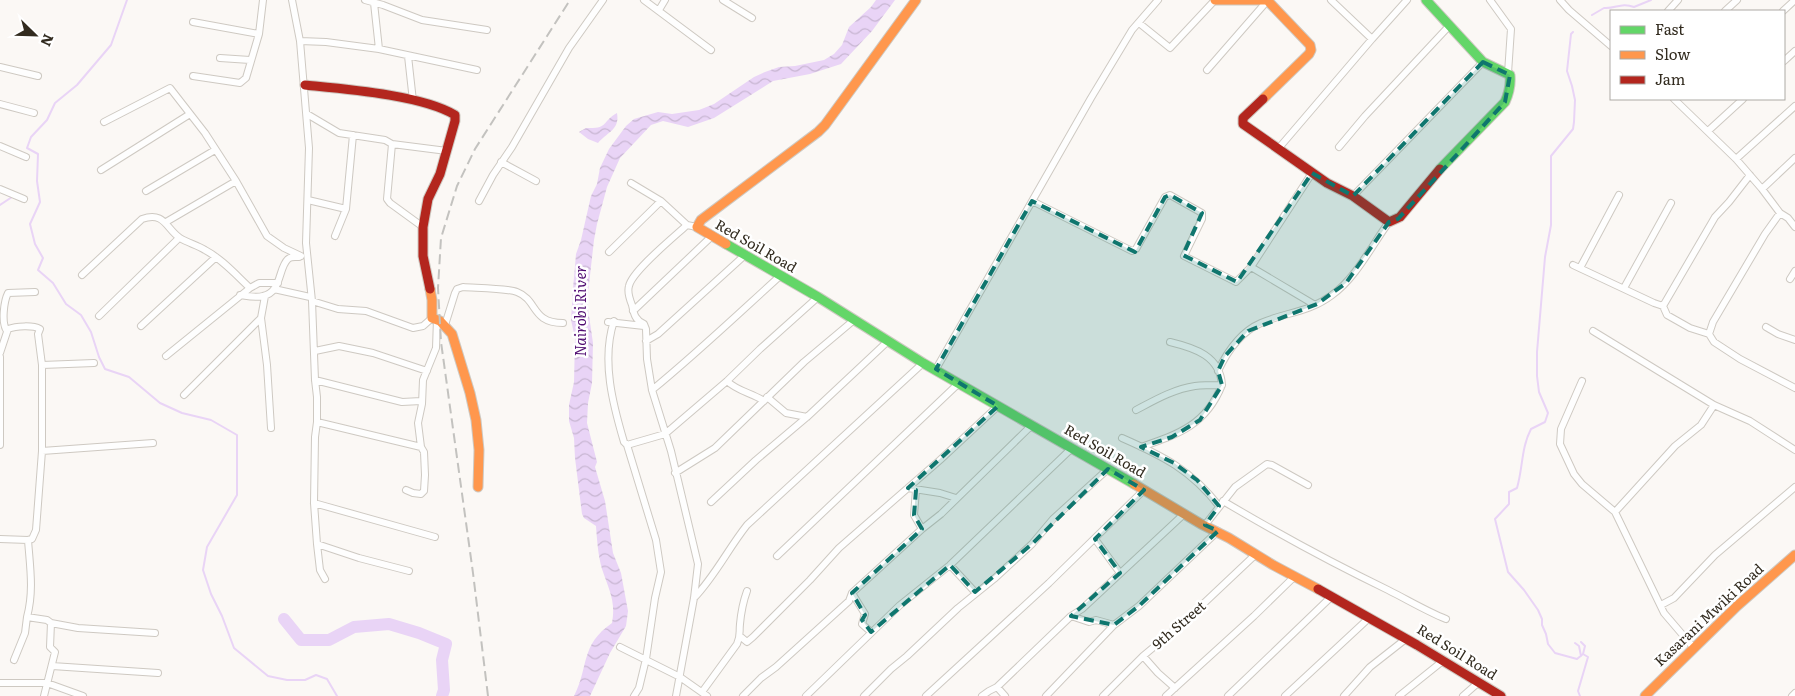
<svg xmlns="http://www.w3.org/2000/svg" width="1795" height="696" viewBox="0 0 1795 696" font-family="Literata,serif">
<style>
.water{fill:url(#water-waves)}
.lines{fill:none;stroke-linecap:round;stroke-linejoin:round}
.stream{stroke:#e9d4f6;stroke-width:2}
.river{stroke:#e9d4f6;stroke-width:12}
.street-casing{stroke:#cec9c2;stroke-width:8}
.fast-casing{stroke:#cec9c2;stroke-width:11}
.slow-casing{stroke:#cec9c2;stroke-width:11}
.jam-casing{stroke:#cec9c2;stroke-width:11}
.street{stroke:#fefefe;stroke-width:6}
.fast{stroke:#63d668;stroke-width:9}
.slow{stroke:#ff974d;stroke-width:9}
.jam{stroke:#b3261e;stroke-width:9}
.rail{stroke:#c3c2bf;stroke-width:2;stroke-dasharray:10 5;stroke-linecap:butt}
.marked{fill:#0f766e;fill-opacity:0.2;stroke:#0f766e;stroke-width:4;stroke-dasharray:10 6;stroke-linejoin:round}
.labels{text-anchor:middle;stroke-width:5;stroke-linejoin:round;paint-order:stroke}
.street-label{font-size:14px;fill:#322b1f;stroke:#fff}
.water-label{font-size:15px;font-style:italic;fill:#510d72;stroke:#fff}
</style>
<defs>
<pattern id="water-waves" width="16" height="10" patternUnits="userSpaceOnUse" patternTransform="scale(1.25)"><rect width="16" height="10" fill="#e9d4f6"/><path d="M0 5q4-4 8 0t8 0" fill="none" stroke="#c8b6d2"/></pattern>
</defs>
<rect width="100%" height="100%" fill="#fbf8f5"/>
<path class="water" d="M876,0H895L872,31L841,64L810,74L773,81L714,118L688,127L663,121L651,125L620,158L607,187L597,224L594,240L587,302L593,343L592,383L588,403L587,423L597,462L595,467L605,501L613,553L621,573L628,611L626,626L610,653L590,696H574C589,667 580,645 612,623C616,601 609,590 602,569C598,555 597,540 596,526L584,518L582,514L575,458L574,438L569,421V405L574,382L575,338L571,320L573,289L576,254L581,240L591,196L597,184L600,168L609,149L626,126L634,119L658,112L672,114L699,110L714,104L754,77L765,72L779,67L795,66L824,60L834,54L842,45L849,27L871,7Z
M617,113C620,130 607,132 598,143L588,139L579,132L586,128C609,129 601,122 617,113Z"/>
<g class="lines">
<path class="stream" d="M127,0L111,45L77,85L55,103L47,120L31,137L27,148L38,154L37,181L40,202L30,224L35,244L43,258L38,270L53,283L66,304L81,315L91,332L99,357L105,369L129,377L160,403L182,413L211,420L237,435V495L207,547L203,570L211,594L222,616L234,648L268,676L287,680H305L316,675L327,679L337,696
M1592,15L1604,8C1616,9 1621,2 1634,7L1651,0
M1573,32L1571,34L1567,71L1572,86L1575,100L1574,122L1573,129L1551,156V225L1545,257L1537,352V376L1539,392L1548,413L1545,422L1531,429C1521,448 1523,468 1517,488L1509,492V504L1495,519L1508,572L1524,590L1538,610L1542,619V625L1546,634L1548,644L1555,653L1577,659L1583,654L1588,657L1578,691L1580,696
M0,205L12,197
M1581,642L1585,646L1583,654
M1575,643L1579,646L1581,656"/>
<path class="river" d="M284,619L301,640H329L354,627L389,624L419,633L446,644L442,660L444,690L442,696"/>
<g class="street-casing">
<path id="street" d="M292,0L300,41L309,148L306,243L312,301L338,309L366,311L413,328L423,326L432,318
M365,0L383,5L422,20L487,30
M644,0L711,50
M723,0L752,18
M1331,0L1372,39
M1490,0L1511,29L1508,73
M1560,0L1569,10L1611,46
M374,3L379,49
M659,10L665,0
M1668,11L1678,0
M1725,11L1737,0
M1783,11L1795,0
M193,22L259,34
M1139,23L1170,48L1215,0
M300,41L326,42L379,49L477,70
M408,56L413,101
M220,58L250,60
M1784,61L1795,51
M0,67L38,76
M1207,70L1268,0
M193,76L240,83L246,78L259,34L263,0
M1674,99L1736,159L1762,189L1780,213L1788,218L1795,227
M0,104L34,113
M307,114L339,133L385,140L392,144L387,199L390,203L423,227
M104,122L170,88L205,133L236,181L267,236L284,248L301,256
M1708,131L1743,99
M392,144L447,151
M0,146L26,157
M1339,147L1365,116L1450,25
M1278,149L1372,39L1407,0
M1736,159L1795,106
M501,162L536,181
M101,170L190,114
M1312,173L1251,267L1315,305
M631,183L661,201L687,225L697,227
M0,189L24,199
M1762,189L1795,158
M146,191L215,150
M1353,196L1483,62
M308,200L346,209
M479,201L493,175L512,147L569,48L603,0
M1032,201L1132,251L1136,249L1165,197L1170,195L1202,213V219L1184,256L1236,282L1251,267
M1780,213L1765,234L1713,322L1709,334L1714,342L1740,359L1795,388
M166,222L236,181
M335,236L346,209L353,135
M609,252L661,201
M1573,265L1654,303L1663,306L1715,217L1729,202L1750,175
M1580,268L1619,195
M82,275L142,219C165,211 166,229 180,238C188,243 197,245 205,250C222,259 236,275 250,288
M1790,279L1795,271
M1624,288L1671,203
M274,289L310,297
M240,295C247,296 256,298 263,296C282,292 278,268 288,259C291,256 295,257 299,257
M312,301L315,380L317,397V422L315,437L314,503L317,544L359,558L409,571
M1663,306L1667,315L1690,328L1709,334
M633,311L712,236
M99,316L179,238
M261,318L267,365L271,428
M614,321C601,360 613,405 624,442L627,445
M608,322L644,326
M445,325L455,293L457,289L463,287C476,288 506,288 517,292C538,300 531,323 563,323
M141,326L216,257
M1766,327L1778,334L1795,340
M7,331C1,323 4,301 8,293L35,292
M1593,331L1714,405L1750,421L1795,450
M646,341L658,334L745,255
M315,351L339,346L373,353L427,371
M0,353L8,329C16,326 33,325 40,329L38,334L42,365V451L36,530L32,539L28,540
M166,356L250,288L259,283H278
M0,357V445
M42,365L94,363
M936,369L1091,98L1132,30L1158,0
M1218,371C1227,352 1240,332 1261,323C1286,312 1308,313 1332,295C1356,278 1372,245 1389,222
M315,380L402,402L421,401
M727,381C737,391 752,393 764,401
M1582,381L1561,429L1560,444L1574,474L1582,484L1615,512L1664,613L1693,647
M652,390C696,354 737,315 780,276
M184,395L261,318L265,296
M767,397L786,413L807,417
M1136,410C1155,400 1174,389 1195,386C1203,385 1213,385 1222,385C1220,356 1195,348 1170,342
M317,422L421,447
M1122,438C1163,456 1191,470 1219,506
M1141,447C1179,434 1206,425 1222,385
M42,451L153,443
M675,473L715,448L804,362L854,320
M908,488L940,493L956,498
M406,490L413,493L421,494L424,491L425,475L424,452L421,447L418,423L422,404L423,380L436,348L437,319
M916,490L914,515L922,529
M1223,501C1277,533 1332,563 1388,590C1408,600 1426,611 1446,619
M711,502L756,460L807,417L887,342
M314,503L435,537
M1615,512L1675,446L1701,425L1714,405
M1205,525L1235,487L1267,464L1272,465L1308,485
M0,539L28,540C30,567 34,591 27,617L47,620L51,623L50,647L55,652L44,696
M1095,539L1120,573
M317,544L320,570L325,579
M777,556L959,383
M950,565L1072,448
M852,593L865,614L862,624L871,632
M694,598C715,576 728,549 747,525L923,363
M1661,605L1674,598L1715,555L1795,487
M1071,616L1089,622L1096,620L1114,625
M51,623L78,628L155,633
M741,637L747,642L753,637L810,580L839,548L940,460L998,406
M620,647L680,677L707,696
M1143,656L1158,673L1175,688
M14,660L25,633L27,617
M52,666L158,673
M0,683H47L83,696
M997,687L1005,696
M702,692L737,644C741,635 739,633 740,624C741,613 743,602 747,591
M634,696L639,688L646,659L655,598L661,572L656,540L627,445L665,434L727,381L760,349L818,297
M676,696L694,598L698,564L671,451L652,390L647,359L646,329L644,324C635,320 634,314 632,305C630,300 627,292 629,286C632,271 674,237 687,225
M743,696L761,678L776,667L849,601L852,593L922,529L941,514L1032,425
M806,696L900,605L950,565L975,592
M864,696L891,669L907,656L958,608L994,579L1032,544L1053,519L1108,469
M926,696L1049,583L1144,490
M982,696L989,691L997,687L1071,616L1082,609L1184,514
M1046,696L1114,625L1139,606L1218,531
M1103,696L1143,656L1184,622L1255,555
M1166,696L1254,616L1295,576
M1228,696L1331,597
M1285,696L1369,618
M1344,696L1370,667L1407,638
M1399,696L1444,660
M1463,696L1479,682
M1792,696L1795,693"/>
</g>
<g class="fast-casing">
<path id="fast" d="M1426,0L1483,62L1510,75C1511,85 1509,93 1505,102L1440,169
M726,244L818,297L923,363L1134,484"/>
</g>
<g class="slow-casing">
<path id="slow" d="M1215,0H1267L1310,45L1311,50L1309,54L1263,99
M726,244L697,227L701,220L818,132L825,125L916,0
M430,289L432,300V318L440,321L452,334L470,393L476,420L479,450L478,487
M1134,484L1201,524L1229,538L1273,565L1318,589
M1645,696L1737,606L1795,555"/>
</g>
<g class="jam-casing">
<path id="jam" d="M305,85C345,89 422,95 455,115V121L440,174L428,199L423,227V256L430,289
M1263,99L1243,118V124L1327,183L1353,196L1389,222L1400,217L1440,169
M1318,589L1417,645L1501,696"/>
</g>
<use href="#street" class="street"/>
<use href="#fast" class="fast"/>
<use href="#slow" class="slow"/>
<use href="#jam" class="jam"/>
<path class="rail" d="M488,696L473,573L441,342L438,288L441,238L457,186L475,149L570,0"/>
</g>
<path class="marked" d="M1483,62L1510,75L1505,102L1398,219L1389,222L1346,283L1317,304L1248,331L1225,356L1218,371L1222,385L1200,420L1172,437L1141,447L1174,463L1197,480L1219,506L1205,525L1218,531L1139,606L1114,625L1071,616L1120,573L1095,539L1144,490L1108,469L1032,544L975,592L950,565L871,632L862,620L865,615L852,593L922,529L914,515L916,490L908,488L998,406L936,369L1032,201L1135,252L1165,197L1170,195L1202,213L1183,255L1237,282L1312,173L1353,196Z"/>
<g class="labels">
<g class="street-label">
<text transform="translate(756 246) rotate(30)" y="5">Red Soil Road</text>
<text transform="translate(1105 451) rotate(30)" y="5">Red Soil Road</text>
<text transform="translate(1709 615) rotate(-43)" y="5">Kasarani Mwiki Road</text>
<text transform="translate(1179 625) rotate(-41)" y="5">9th Street</text>
<text transform="translate(1457 652) rotate(32)" y="5">Red Soil Road</text>
</g>
<g class="water-label">
<text transform="translate(581 311) rotate(-90)" y="5">Nairobi River</text>
</g>
</g>
<rect x="1610" y="10" width="175" height="90" fill="#ffffff" stroke="#adaaa5"/>
<rect x="1620" y="26" width="25" height="8" fill="#63d668" stroke="#adaaa5"/>
<text x="1655" y="35" font-size="15" fill="#322b1f">Fast</text>
<rect x="1620" y="51" width="25" height="8" fill="#ff974d" stroke="#adaaa5"/>
<text x="1655" y="60" font-size="15" fill="#322b1f">Slow</text>
<rect x="1620" y="76" width="25" height="8" fill="#b3261e" stroke="#adaaa5"/>
<text x="1655" y="85" font-size="15" fill="#322b1f">Jam</text>
<g transform="translate(35 35) rotate(113)" stroke="#ffffff" stroke-width="4" paint-order="stroke">
<path d="M0-4L9 19L0 12L-9 19Z" fill="#322b1f"/>
<text y="-8" font-size="14" font-weight="bold" text-anchor="middle" fill="#322b1f">N</text>
</g>
</svg>
